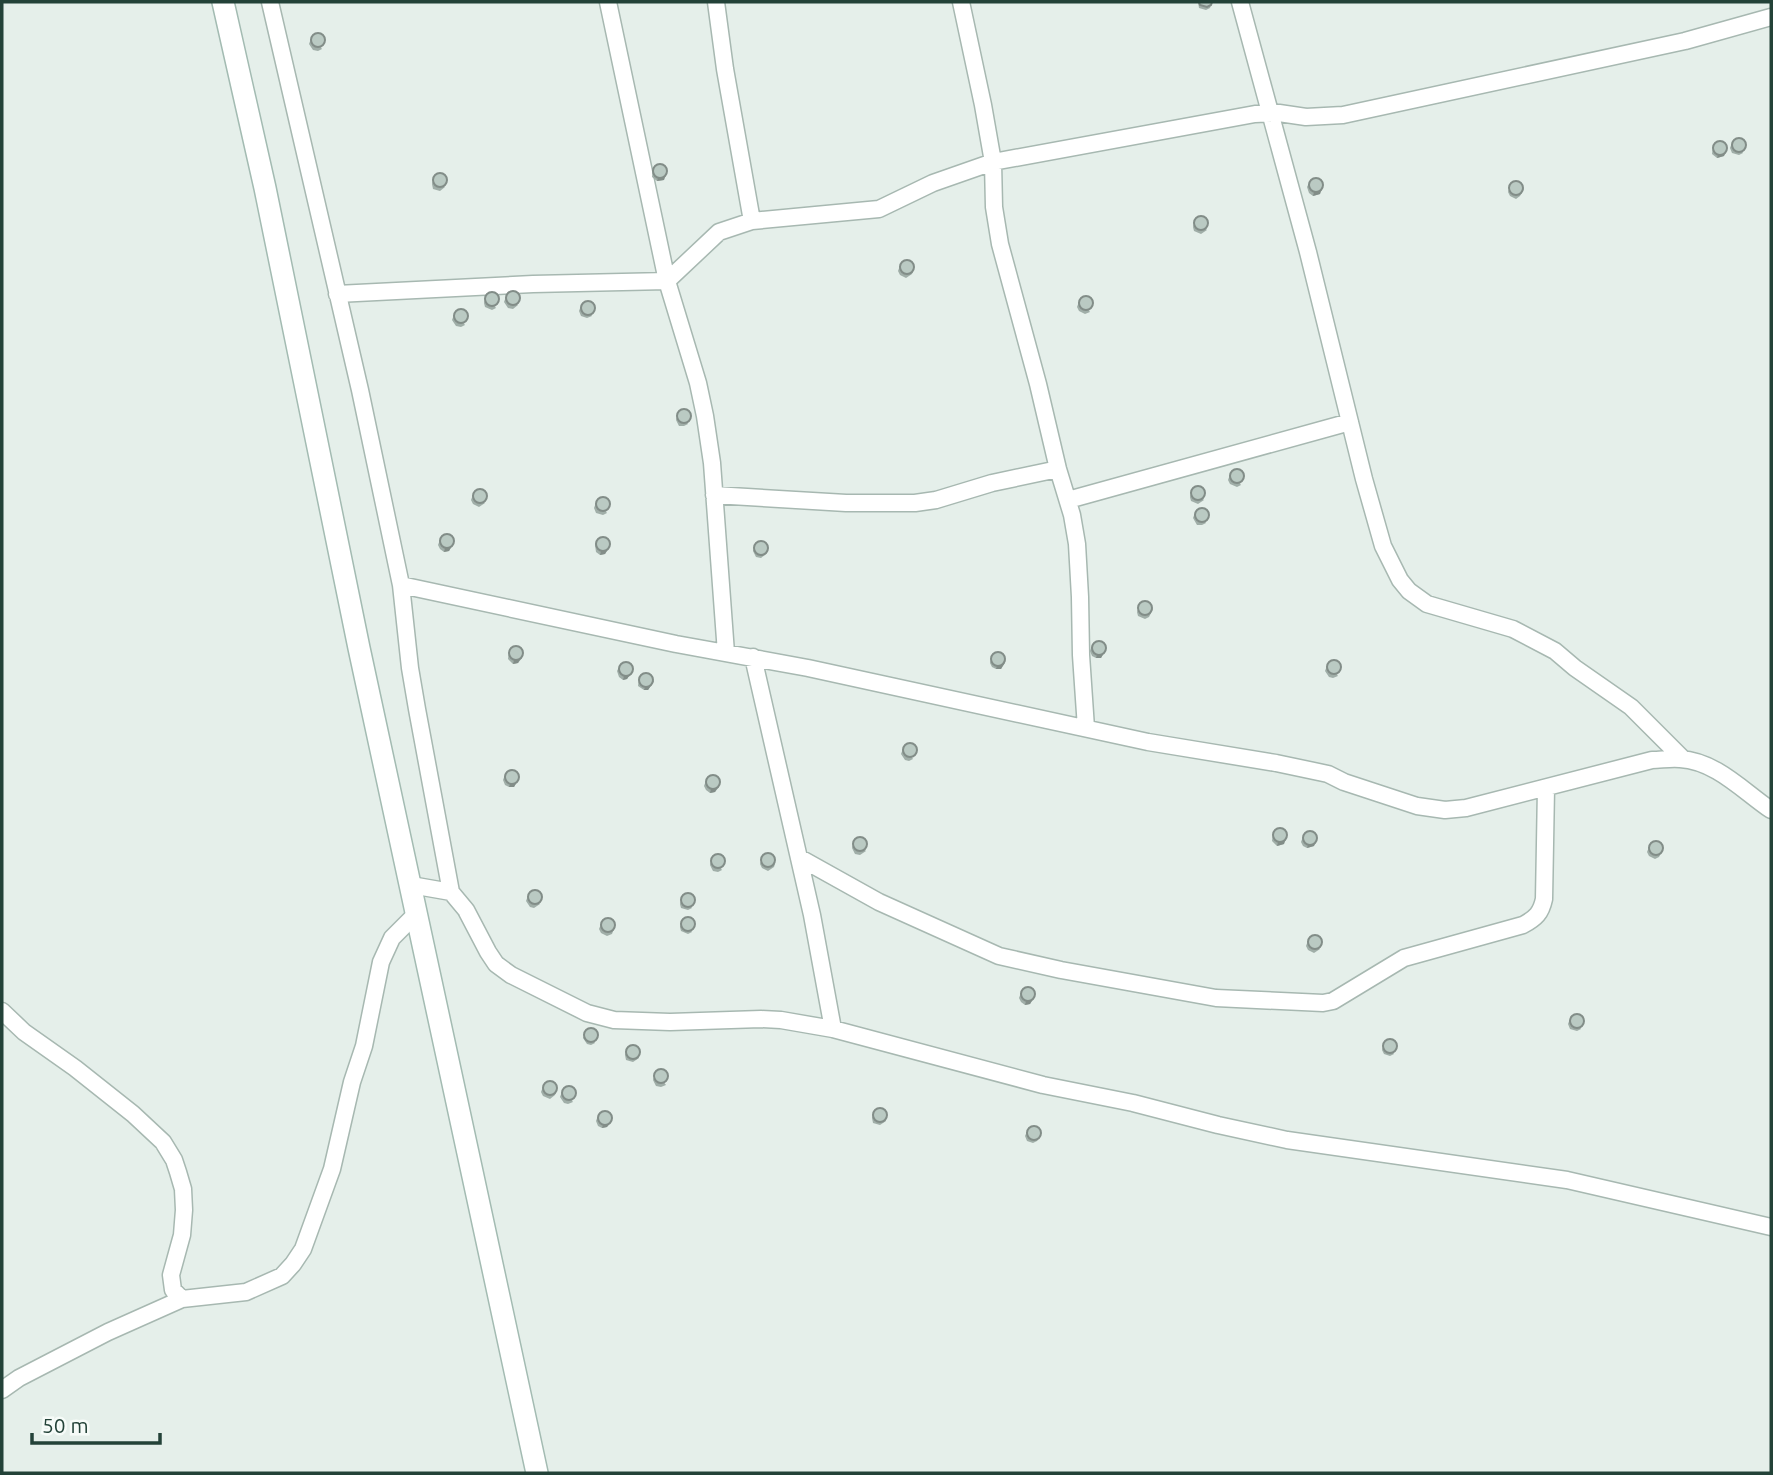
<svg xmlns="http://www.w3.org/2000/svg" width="1773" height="1475" viewBox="0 0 1773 1475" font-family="Ubuntu,sans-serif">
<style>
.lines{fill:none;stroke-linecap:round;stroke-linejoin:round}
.street-casing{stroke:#a7b8b1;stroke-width:19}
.secondary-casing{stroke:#a3bbb2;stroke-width:24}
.street{stroke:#fff;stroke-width:16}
.secondary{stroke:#fff;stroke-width:21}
.wall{fill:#a0aea8}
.shaded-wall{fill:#828d88}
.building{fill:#bacac3;stroke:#828d88;stroke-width:2}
</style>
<rect width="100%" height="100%" fill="#e5efea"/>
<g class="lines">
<g class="street-casing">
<path id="street" d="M270,2L360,390L401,585L410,668L417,709L451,892
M608,2L667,281
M716,2L725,69L752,221
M961,2L983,105L993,162L994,207L1000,244L1038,384L1058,469L1072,515L1077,544L1080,597L1081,655L1086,728
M1240,2L1308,252L1364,479L1383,546L1400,580L1409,591L1427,604L1513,629L1555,651L1575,668L1631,707L1683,759
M667,281L719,232L752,221L879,209L933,183L993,162L1255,114L1279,113L1306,117L1343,115L1685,41L1771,17
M337,294L533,284L667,281L698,383L705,416L712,463L726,653
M714,495L846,503H915L936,500L992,483L1058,469
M1068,500L1350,422
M401,585L676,644L808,668L1148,742L1276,763L1328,774L1344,782L1417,806L1445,810L1466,808L1652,760C1661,760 1670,758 1680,759C1716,761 1743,791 1771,810
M753,657L812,915L833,1029
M800,858L879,902L999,956L1061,970L1216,998L1323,1003L1333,1001L1404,958L1523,925C1536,918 1541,913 1544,899L1546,788
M411,885L451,892L466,910L488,952L496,964L511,975L587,1013L614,1020L670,1022L761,1019L781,1020L833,1029L1043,1085L1133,1103L1218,1125L1287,1140L1567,1180L1771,1227
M2,1011L24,1032L75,1068L133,1114L163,1142L174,1160L178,1172L183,1189L184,1210L182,1235L171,1275L173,1290L182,1299
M2,1390L19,1378L108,1332L182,1299L246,1292L282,1276L293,1264L303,1249L332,1169L352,1082L364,1046L381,962L392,938L417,913"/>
</g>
<g class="secondary-casing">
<path id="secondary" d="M223,2L265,188L359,648L537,1473"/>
</g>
<use href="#street" class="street"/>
<use href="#secondary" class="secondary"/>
</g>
<path class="wall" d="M1198,2H1212L1210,8L1206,10L1199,8Z
M312,36L322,49L318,51L313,50L309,44Z
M1733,140L1743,153L1739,155L1732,153L1730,148Z
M1713,146L1727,149L1724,156L1717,158L1712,154Z
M653,169L667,172L664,180L657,181L652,177Z
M434,176L445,187L440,191L433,189L432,184Z
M1512,182L1524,189L1520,196L1516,199L1510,196L1508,192Z
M1309,183L1322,189L1320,194L1313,196L1309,193L1307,187Z
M1195,219L1207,230L1201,234L1194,231L1193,227Z
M901,263L913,271L912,274L906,278L900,275L898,271Z
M507,294L518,305L513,309L508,308L504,302Z
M486,295L496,308L492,310L485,307L484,303Z
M1080,299L1090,312L1085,314L1079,311L1077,307Z
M582,303L592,316L587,318L581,316L579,311Z
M455,312L465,325L461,327L456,326L452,320Z
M678,412L688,424L684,426H679L676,420Z
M1231,472L1241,485L1237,487L1230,484L1228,480Z
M1192,489L1204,500L1198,504L1191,501L1190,497Z
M474,492L485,503L479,507L473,504L471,500Z
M597,500L607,513L603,515L596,513L594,508Z
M1196,510L1206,523L1202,525H1197L1193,518Z
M441,537L454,542L449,551L444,552L440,549L438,545Z
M596,542L609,548L605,554L600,555L596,552L595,545Z
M755,544L768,551L766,554L761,558L756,557L753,551Z
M1141,602L1153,609L1149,617L1145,619L1138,616L1137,612Z
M1093,643L1106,649L1101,658H1096L1092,656L1090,651Z
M509,651L522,658L518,663L513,664L508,659Z
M992,655L1005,663L1001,669H996L992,667L990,663Z
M1328,663L1338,676L1333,678L1329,677L1325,671Z
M619,667L633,670L627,679L623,680L619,677L617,671Z
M639,677L654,681L648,690H644L638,686Z
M904,746L913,759L909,761L905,760L901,754Z
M506,772L519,778L514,787H509L505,785L503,780Z
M707,778L719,787L715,792L710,793L706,790L704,786Z
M1273,833L1287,836L1284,844L1277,846L1272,841Z
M1304,834L1317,839L1314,846L1307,848L1303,846L1301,842Z
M854,840L866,851L860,855L855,854L852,848Z
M1651,842L1663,849L1659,857L1655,859L1649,856L1647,852Z
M763,856L775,864L774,867L768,871L762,868L760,864Z
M712,857L722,870L718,872L713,871L710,865Z
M529,893L540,904L534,908L530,907L526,901Z
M682,896L692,908L688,910L681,908L680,904Z
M603,919L615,926L612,934L607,936L601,933L599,929Z
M682,919L692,932L688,934L681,931L680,927Z
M1309,938L1320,949L1314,953L1308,950L1306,946Z
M1022,990L1034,998L1030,1004L1025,1005L1021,1002L1019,998Z
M1571,1016L1581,1029L1577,1031L1570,1029L1568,1024Z
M586,1031L595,1043L591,1045L587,1044L583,1038Z
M1384,1042L1394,1054L1390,1056L1384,1054L1382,1050Z
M627,1047L639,1058L633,1062L626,1060L625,1055Z
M656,1072L666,1085L661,1087L656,1086L653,1080Z
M544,1084L556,1092L555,1095L550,1099L543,1096L541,1092Z
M563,1089L573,1102L568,1104L564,1103L560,1097Z
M874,1110L886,1121L880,1125L873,1123L872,1118Z
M599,1113L611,1122L607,1127L602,1128L598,1126L596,1121Z
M1029,1127L1041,1133L1037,1141L1033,1143L1027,1141L1025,1136Z"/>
<path class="shaded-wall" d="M1725,153L1724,156L1717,158L1718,155Z
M665,176L664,180L657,181L658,178Z
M1321,190L1320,194L1313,196L1314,192Z
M454,542L449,551L444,552L445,548Z
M610,545L605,554L600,555L601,551Z
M1106,649L1101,658H1096L1097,655Z
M523,654L518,663L513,664L514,660Z
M1006,660L1001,669H996L997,666Z
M633,670L627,679L623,680L624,676Z
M654,681L648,690H644L645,687Z
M519,778L514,787H509L510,784Z
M720,783L715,792L710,793L711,789Z
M1285,840L1284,844L1277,846L1278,842Z
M1315,843L1314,846L1307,848L1308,845Z
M1035,995L1030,1004L1025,1005L1026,1001Z
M612,1118L607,1127L602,1128L603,1125Z"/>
<path class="building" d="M1199,2H1212L1211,5L1207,7L1200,5Z
M311 40a7 7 0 1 1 14 0a7 7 0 1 1-14 0Z
M1732 145a7 7 0 1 1 14 0a7 7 0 1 1-14 0Z
M1713 148a7 7 0 1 1 14 0a7 7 0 1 1-14 0Z
M653 171a7 7 0 1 1 14 0a7 7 0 1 1-14 0Z
M433 180a7 7 0 1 1 14 0a7 7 0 1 1-14 0Z
M1309 185a7 7 0 1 1 14 0a7 7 0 1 1-14 0Z
M1509 188a7 7 0 1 1 14 0a7 7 0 1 1-14 0Z
M1194 223a7 7 0 1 1 14 0a7 7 0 1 1-14 0Z
M900 267a7 7 0 1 1 14 0a7 7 0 1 1-14 0Z
M506 298a7 7 0 1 1 14 0a7 7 0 1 1-14 0Z
M485 299a7 7 0 1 1 14 0a7 7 0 1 1-14 0Z
M1079 303a7 7 0 1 1 14 0a7 7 0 1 1-14 0Z
M581 308a7 7 0 1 1 14 0a7 7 0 1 1-14 0Z
M454 316a7 7 0 1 1 14 0a7 7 0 1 1-14 0Z
M677 416a7 7 0 1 1 14 0a7 7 0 1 1-14 0Z
M1230 476a7 7 0 1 1 14 0a7 7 0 1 1-14 0Z
M1191 493a7 7 0 1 1 14 0a7 7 0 1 1-14 0Z
M473 496a7 7 0 1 1 14 0a7 7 0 1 1-14 0Z
M596 504a7 7 0 1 1 14 0a7 7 0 1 1-14 0Z
M1195 515a7 7 0 1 1 14 0a7 7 0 1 1-14 0Z
M440 541a7 7 0 1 1 14 0a7 7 0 1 1-14 0Z
M596 544a7 7 0 1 1 14 0a7 7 0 1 1-14 0Z
M754 548a7 7 0 1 1 14 0a7 7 0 1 1-14 0Z
M1138 608a7 7 0 1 1 14 0a7 7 0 1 1-14 0Z
M1092 648a7 7 0 1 1 14 0a7 7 0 1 1-14 0Z
M509 653a7 7 0 1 1 14 0a7 7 0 1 1-14 0Z
M991 659a7 7 0 1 1 14 0a7 7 0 1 1-14 0Z
M1327 667a7 7 0 1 1 14 0a7 7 0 1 1-14 0Z
M619 669a7 7 0 1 1 14 0a7 7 0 1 1-14 0Z
M639 680a7 7 0 1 1 14 0a7 7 0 1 1-14 0Z
M903 750a7 7 0 1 1 14 0a7 7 0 1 1-14 0Z
M505 777a7 7 0 1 1 14 0a7 7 0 1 1-14 0Z
M706 782a7 7 0 1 1 14 0a7 7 0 1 1-14 0Z
M1273 835a7 7 0 1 1 14 0a7 7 0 1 1-14 0Z
M1303 838a7 7 0 1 1 14 0a7 7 0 1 1-14 0Z
M853 844a7 7 0 1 1 14 0a7 7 0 1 1-14 0Z
M1649 848a7 7 0 1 1 14 0a7 7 0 1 1-14 0Z
M761 860a7 7 0 1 1 14 0a7 7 0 1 1-14 0Z
M711 861a7 7 0 1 1 14 0a7 7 0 1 1-14 0Z
M528 897a7 7 0 1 1 14 0a7 7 0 1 1-14 0Z
M681 900a7 7 0 1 1 14 0a7 7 0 1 1-14 0Z
M681 924a7 7 0 1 1 14 0a7 7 0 1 1-14 0Z
M601 925a7 7 0 1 1 14 0a7 7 0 1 1-14 0Z
M1308 942a7 7 0 1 1 14 0a7 7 0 1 1-14 0Z
M1021 994a7 7 0 1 1 14 0a7 7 0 1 1-14 0Z
M1570 1021a7 7 0 1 1 14 0a7 7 0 1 1-14 0Z
M584 1035a7 7 0 1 1 14 0a7 7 0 1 1-14 0Z
M1383 1046a7 7 0 1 1 14 0a7 7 0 1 1-14 0Z
M626 1052a7 7 0 1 1 14 0a7 7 0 1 1-14 0Z
M654 1076a7 7 0 1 1 14 0a7 7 0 1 1-14 0Z
M543 1088a7 7 0 1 1 14 0a7 7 0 1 1-14 0Z
M562 1093a7 7 0 1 1 14 0a7 7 0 1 1-14 0Z
M873 1115a7 7 0 1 1 14 0a7 7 0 1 1-14 0Z
M598 1118a7 7 0 1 1 14 0a7 7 0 1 1-14 0Z
M1027 1133a7 7 0 1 1 14 0a7 7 0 1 1-14 0Z"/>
<rect width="1773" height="1475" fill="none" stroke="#234238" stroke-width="7"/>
<path d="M32 1433v10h128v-10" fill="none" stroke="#234238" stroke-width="3.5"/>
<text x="42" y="1433" font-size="21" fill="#234238" stroke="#f6fbf8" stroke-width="5" paint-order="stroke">50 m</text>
</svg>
